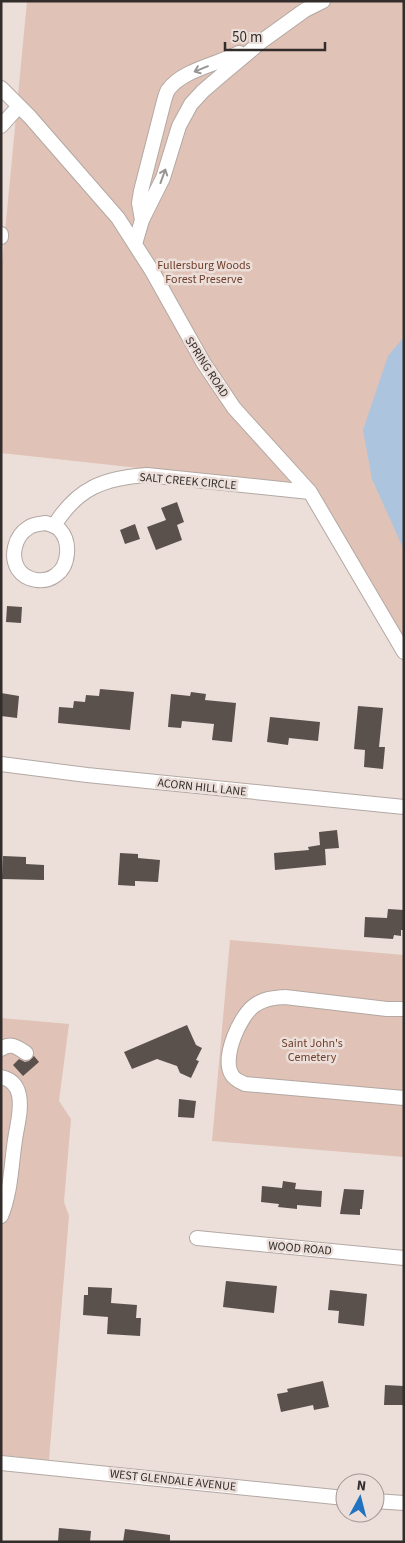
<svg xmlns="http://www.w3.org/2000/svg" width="405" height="1543" viewBox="0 0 405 1543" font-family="'Source Sans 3',sans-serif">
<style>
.green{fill:#e0c2b6}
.water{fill:#acc4de}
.building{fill:#5a504c}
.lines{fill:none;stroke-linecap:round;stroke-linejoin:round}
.minor-casing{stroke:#b3a8a3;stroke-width:16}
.minor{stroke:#fff;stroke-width:14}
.oneway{stroke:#989695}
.labels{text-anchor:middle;stroke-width:5;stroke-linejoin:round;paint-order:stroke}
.park-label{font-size:12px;fill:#6f3e2a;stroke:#ecdfda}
.street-label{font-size:12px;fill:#322d2b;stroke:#ecdfda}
</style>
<rect width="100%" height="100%" fill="#ecdfda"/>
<path class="green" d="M27,1H404V645L314,487L1,453V274Z
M230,940L404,955V1157L212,1141Z
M1,1018L69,1024L59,1101L71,1119L64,1202L69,1216L49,1460L1,1455Z"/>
<path class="water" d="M404,337V550L372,479L363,430L388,356Z"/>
<path class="building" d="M177,502L184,522L177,525L182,540L156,550L147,527L166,520L161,508Z
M135,524L140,539L125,544L120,530Z
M7,606L22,607L21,623L6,622Z
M100,689L134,692L130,730L58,723L59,707L73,708L74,701L85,702L86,695L99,696Z
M191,692L206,694L205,700L236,703L232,742L212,740L214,724L182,721L181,728L168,727L171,694L190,696Z
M1,693L19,696L17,718L1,716Z
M358,706L383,708L379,747H385L383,769L364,767L365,750L354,749Z
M270,717L320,722L318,741L289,738L288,745L267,742Z
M337,830L339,848L325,849L326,865L275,870L274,853L309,850L308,847L320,845L319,832Z
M120,853L138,854V858L160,860L158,882L135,881V886L118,885Z
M3,856L26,857V864L44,865V880L2,879Z
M388,909L404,910V930H401V936L394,935L393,939L364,937L365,917L387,918Z
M187,1025L196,1045L202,1048L196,1060L199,1061L191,1078L180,1073L177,1066L157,1059L132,1069L124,1052Z
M34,1056L39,1062L23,1076L13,1065L19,1059L25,1062L29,1061Z
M179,1099L196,1101L194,1118L178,1117Z
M283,1181L296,1183L295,1189L322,1191L321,1207L297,1205V1209L278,1207L279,1204L261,1202L262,1186L282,1188Z
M344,1189L364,1190L362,1209H360V1215L340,1214Z
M226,1281L277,1286L274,1313L223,1307Z
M88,1287L112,1288L111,1303L137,1305L136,1318H141L140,1336L107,1334L108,1317L83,1315L84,1295H88Z
M330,1290L367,1294L364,1326L338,1323L339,1311L328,1310Z
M323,1381L329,1407L314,1410L313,1405L281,1412L277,1394L288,1392L287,1389Z
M385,1385L404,1386V1405H384Z
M59,1528L91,1531L90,1542H58Z
M125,1529L170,1535V1542H123Z"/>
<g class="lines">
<g class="minor-casing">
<path id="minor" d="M1,88L30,117L118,218L152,271L203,362L234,408L310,492L404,652
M1,126L19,106
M142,220L139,203L141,191L164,101C165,98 166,93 168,90C182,70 218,64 239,53
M1,234V237
M135,244L142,220L163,178L179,126L191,104L203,91L224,73L262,41L305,10L323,1
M46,523C51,525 56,526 60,530C71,542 69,566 56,575C44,584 26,581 18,569C10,556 15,536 28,528C33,524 40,524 46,523Z
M54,526C77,488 104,478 147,475L310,492
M1,764L87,775L404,807
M404,1009H387L285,997C274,998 265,998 255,1005C240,1015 221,1058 232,1075C235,1080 241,1082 245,1084L404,1098
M1,1049C10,1042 17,1047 26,1053
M1,1077C11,1079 17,1085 19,1095C22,1110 17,1125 15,1140C11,1166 11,1192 1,1216
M197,1238L404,1258
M1,1463L345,1498
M375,1501L404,1503"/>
</g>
<use href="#minor" class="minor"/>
</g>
<defs><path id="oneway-shaft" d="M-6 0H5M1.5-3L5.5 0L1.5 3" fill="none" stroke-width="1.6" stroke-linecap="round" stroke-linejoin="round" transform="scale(1.25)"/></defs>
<g class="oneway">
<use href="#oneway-shaft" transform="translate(201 69) rotate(158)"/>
<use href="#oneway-shaft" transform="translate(163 176) rotate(-70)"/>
</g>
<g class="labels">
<g class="park-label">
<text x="204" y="269">Fullersburg Woods<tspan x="204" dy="14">Forest Preserve</tspan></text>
<text x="312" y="1047">Saint John's<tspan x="312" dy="14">Cemetery</tspan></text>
</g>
<g class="street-label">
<text transform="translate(207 367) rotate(57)" y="4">SPRING ROAD</text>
<text transform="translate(188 481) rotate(5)" y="4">SALT CREEK CIRCLE</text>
<text transform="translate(202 787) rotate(6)" y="4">ACORN HILL LANE</text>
<text transform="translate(300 1248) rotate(5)" y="4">WOOD ROAD</text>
<text transform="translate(173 1480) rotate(6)" y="4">WEST GLENDALE AVENUE</text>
</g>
</g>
<rect width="405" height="1543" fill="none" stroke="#322d2b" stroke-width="5"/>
<g transform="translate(360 1498) rotate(7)"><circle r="24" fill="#ecdfda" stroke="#a29894"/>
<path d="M0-4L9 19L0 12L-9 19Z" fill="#1f73c1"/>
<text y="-8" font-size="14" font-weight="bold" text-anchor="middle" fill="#322d2b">N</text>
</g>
<path d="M225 42v8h100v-8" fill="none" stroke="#322d2b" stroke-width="2.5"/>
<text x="232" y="42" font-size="15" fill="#322d2b" stroke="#ecdfda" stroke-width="4" paint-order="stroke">50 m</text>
</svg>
